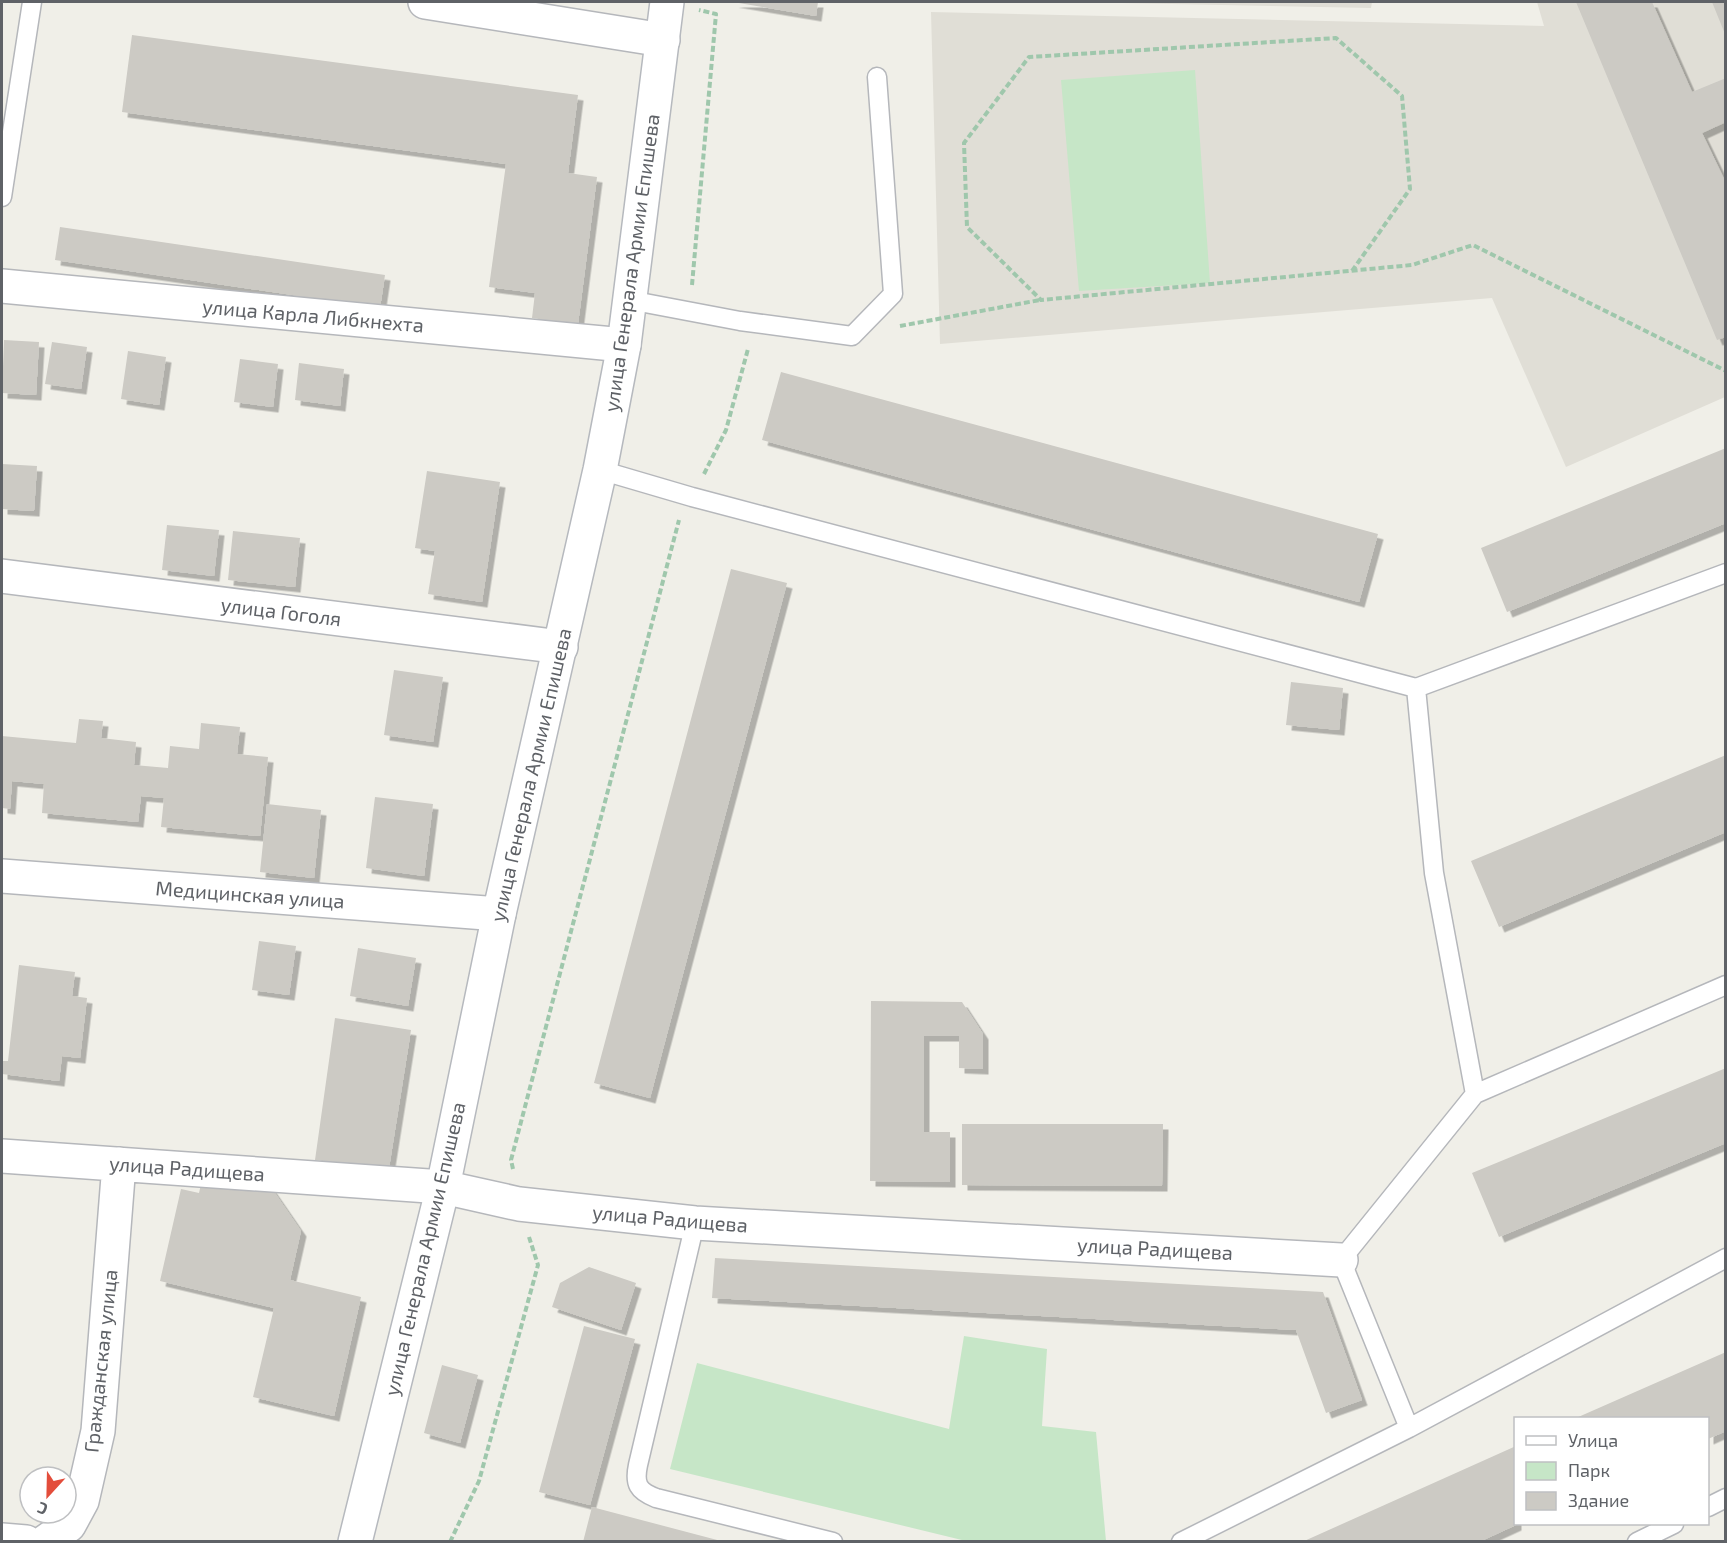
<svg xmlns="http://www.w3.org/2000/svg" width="1727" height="1543" viewBox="0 0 1727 1543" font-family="'Exo 2',sans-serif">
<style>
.education{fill:#e0ded6}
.green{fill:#c6e6c7}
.building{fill:#cccac4;filter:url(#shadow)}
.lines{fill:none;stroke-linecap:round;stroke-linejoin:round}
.service-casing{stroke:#b5b7bb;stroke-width:21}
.minor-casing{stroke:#b5b7bb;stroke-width:36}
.tertiary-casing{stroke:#b5b7bb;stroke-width:36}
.secondary-casing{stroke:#b6b9be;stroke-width:36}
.path{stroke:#9fc7ac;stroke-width:4;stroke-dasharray:6 3;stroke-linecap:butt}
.service{stroke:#fff;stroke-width:18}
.minor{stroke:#fff;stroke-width:33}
.tertiary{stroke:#fff;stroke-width:33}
.secondary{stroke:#fff;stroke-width:33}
.labels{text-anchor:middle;stroke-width:4.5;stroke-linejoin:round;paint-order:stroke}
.street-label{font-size:20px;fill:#5f6267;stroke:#fff}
</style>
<defs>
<filter id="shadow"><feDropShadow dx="5.5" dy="5.5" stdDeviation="0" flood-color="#0004"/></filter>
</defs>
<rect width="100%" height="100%" fill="#f0efe8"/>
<path class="education" d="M1071,2H1372L1371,8Z
M1537,2H1725V397L1566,467L1492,298L940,344L931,12L1544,26Z"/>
<path class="green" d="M1195,70L1210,283L1079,291L1061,80Z
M964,1336L1047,1349L1042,1426L1096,1432L1106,1541H966L670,1469L697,1363L949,1429Z"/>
<path class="building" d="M733,2H818L816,16Z
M1576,2H1652L1692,92L1726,78V122L1702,133L1726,183V337L1717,340Z
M1712,2H1726V34H1725Z
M132,35L578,95L568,173L597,177L578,324L532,318L535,293L489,287L506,164L122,112Z
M60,227L385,275L380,308L55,260Z
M4,340L39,342L36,395L2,393Z
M52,342L87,347L81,389L45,384Z
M128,351L166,357L159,405L121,399Z
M240,359L278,364L273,407L234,402Z
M299,363L344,369L340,406L295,400Z
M781,372L1378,534L1359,602L762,440Z
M1726,448V523L1507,612L1481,548Z
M2,464L37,466L34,511L2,509Z
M427,471L500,482L482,602L428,594L435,551L415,548Z
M167,525L219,530L214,576L162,570Z
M233,531L300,538L295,587L228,580Z
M731,569L787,583L650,1098L594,1083Z
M394,670L443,677L433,742L384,735Z
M1291,682L1343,688L1339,730L1286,725Z
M79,719L103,721L101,738L136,742L134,765L168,768L170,746L199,749L201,723L240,727L237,754L268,757L260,836L161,827L164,798L141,796L138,822L42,813L44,784L12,781L10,809L2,808V736L76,743Z
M1726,755V832L1499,927L1471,861Z
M375,797L433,804L424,876L366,868Z
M267,804L321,810L314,878L260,872Z
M259,941L296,946L289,995L252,990Z
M358,948L416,958L408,1006L350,996Z
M19,965L75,972L72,996L87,998L80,1058L62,1056L59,1081L2,1074V1061H8Z
M871,1001L962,1002L983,1034V1069L959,1068V1036H924V1132H950V1182L870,1181Z
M335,1018L411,1030L389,1168L315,1160Z
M1726,1068V1143L1499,1237L1472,1173Z
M962,1124H1163L1162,1186L962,1185Z
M204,1171L270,1186L301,1231L290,1280L361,1297L334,1416L253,1397L274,1308L160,1281L181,1189L199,1193Z
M715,1258L1323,1292L1362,1400L1326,1413L1296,1330L712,1298Z
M589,1267L636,1283L621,1330L552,1307L560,1283Z
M584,1326L635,1339L590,1505L539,1492Z
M1726,1352V1431L1708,1439V1418H1576Z
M442,1365L478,1375L460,1443L424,1433Z
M1516,1446V1525L1479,1542H1302Z
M592,1507L721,1541V1542H583Z"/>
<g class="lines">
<g class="service-casing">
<path id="service" d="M2,197L32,2
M629,300L740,321L852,336L893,294L877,77
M600,470L692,497L1416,688L1726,573
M1416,688L1434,873L1475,1094L1726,985
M695,1223L638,1465C634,1484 638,1491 656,1498L833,1542
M1409,1428L1726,1258
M1708,1507L1726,1498
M1181,1542L1409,1428L1341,1260L1475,1094
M1637,1542L1674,1524"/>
</g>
<g class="minor-casing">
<path id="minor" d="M2,286L624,345
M2,576L561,647
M2,876L499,914
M2,1156L443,1187L519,1204L695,1223L1341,1260
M2,1540L26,1542
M45,1542L69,1525L82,1501L98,1431L119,1164"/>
</g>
<g class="tertiary-casing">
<path id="tertiary" d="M425,2L663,40"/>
</g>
<g class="secondary-casing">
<path id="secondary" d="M355,1542L443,1187L499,914L600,470L624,345L667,2"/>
</g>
<path class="path" d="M1352,271L1410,189L1402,96L1336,38L1029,57L964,143L967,227L1041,300L1412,265L1473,245L1726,371
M692,285L716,14L699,10
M900,326L1040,300
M704,474L726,430L748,349
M513,1169L511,1160L679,520
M450,1542L479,1481L538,1265L529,1237"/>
<use href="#service" class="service"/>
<use href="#minor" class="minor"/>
<use href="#tertiary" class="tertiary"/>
<use href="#secondary" class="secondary"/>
</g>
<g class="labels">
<g class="street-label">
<text transform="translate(632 263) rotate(-82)" y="7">улица Генерала Армии Епишева</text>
<text transform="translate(313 316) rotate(5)" y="7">улица Карла Либкнехта</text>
<text transform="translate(281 612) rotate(7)" y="7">улица Гоголя</text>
<text transform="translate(531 775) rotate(-77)" y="7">улица Генерала Армии Епишева</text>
<text transform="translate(250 895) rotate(4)" y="7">Медицинская улица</text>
<text transform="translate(187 1169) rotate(4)" y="7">улица Радищева</text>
<text transform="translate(670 1219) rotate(5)" y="7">улица Радищева</text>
<text transform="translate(425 1249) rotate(-77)" y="7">улица Генерала Армии Епишева</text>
<text transform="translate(1155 1249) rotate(3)" y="7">улица Радищева</text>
<text transform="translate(101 1361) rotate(-84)" y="7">Гражданская улица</text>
</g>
</g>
<rect width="1727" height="1543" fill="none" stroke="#5f6267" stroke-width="6"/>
<rect x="1514" y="1417" width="195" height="108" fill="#ffffff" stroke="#bfc0c2" stroke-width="1.5"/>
<rect x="1526" y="1436" width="30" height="9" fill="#ffffff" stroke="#bfc0c2" stroke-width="1.5"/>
<text x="1568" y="1447" font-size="18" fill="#5f6267">Улица</text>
<rect x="1526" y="1462" width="30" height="18" fill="#c6e6c7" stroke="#bfc0c2" stroke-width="1.5"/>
<text x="1568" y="1477" font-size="18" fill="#5f6267">Парк</text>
<rect x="1526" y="1492" width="30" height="18" fill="#cccac4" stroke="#bfc0c2" stroke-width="1.5"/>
<text x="1568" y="1507" font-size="18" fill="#5f6267">Здание</text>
<g transform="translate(48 1495) rotate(202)"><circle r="28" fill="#ffffff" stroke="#bfc0c2" stroke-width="1.5"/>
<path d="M0-4.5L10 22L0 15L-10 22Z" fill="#e34d3b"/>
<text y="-9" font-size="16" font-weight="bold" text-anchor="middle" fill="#5f6267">С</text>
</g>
</svg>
